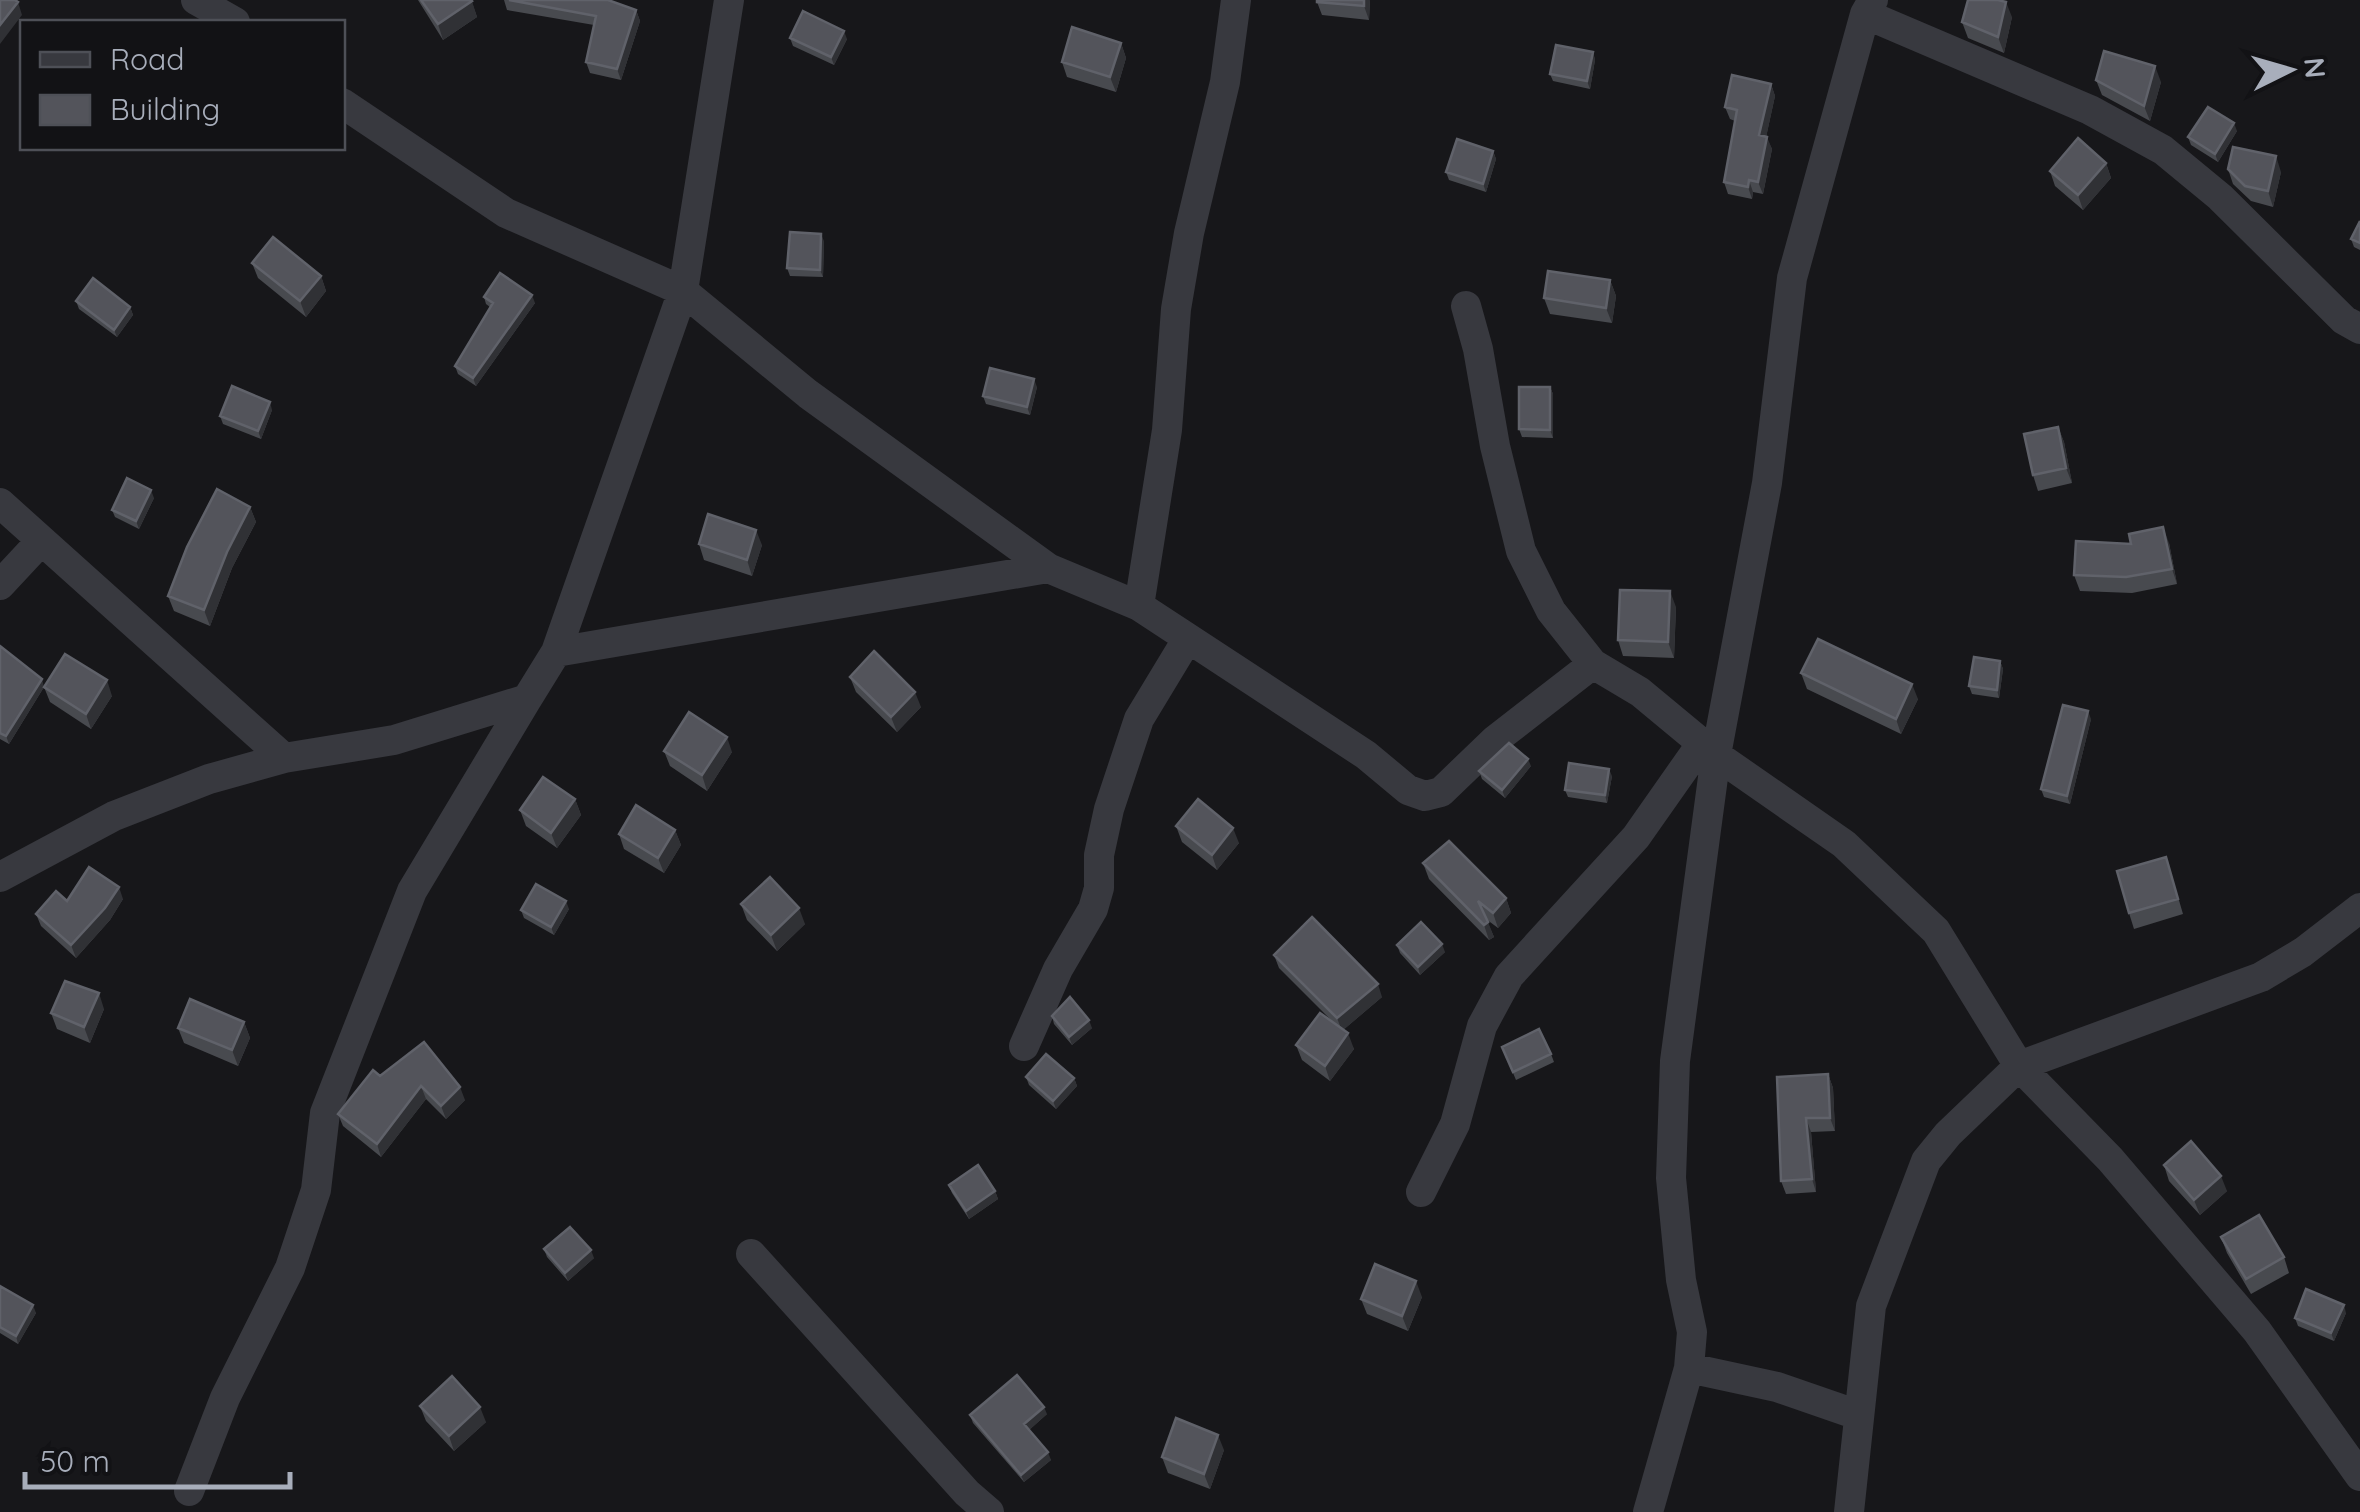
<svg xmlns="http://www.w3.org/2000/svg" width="2360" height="1512" viewBox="0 0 2360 1512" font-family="Quicksand,sans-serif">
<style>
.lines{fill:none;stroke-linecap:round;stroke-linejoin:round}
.street{stroke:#38393f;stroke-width:30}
.wall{fill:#484a4f}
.shaded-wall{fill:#303135}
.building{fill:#53545b;stroke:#60626a;stroke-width:2.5}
</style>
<rect width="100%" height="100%" fill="#17171a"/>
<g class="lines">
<path class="street" d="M196,0L235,22
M1865,14L2090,110L2163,150L2220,197L2344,320L2360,329
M342,103L506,213L683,291L808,394L1048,568L1139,606L1366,755L1408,790L1425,796L1441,792L1495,740L1593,664L1640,692L1716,755L1844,844L1936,931L2019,1066L2110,1159L2257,1331L2360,1476
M1466,306L1478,349L1495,446L1521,551L1551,611L1593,664
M0,503L284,758
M0,585L41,541
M1139,606L1167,430L1176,309L1189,233L1225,82L1236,0
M556,652L1048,568
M0,877L114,816L209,779L284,758L394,740L527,699L556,652L683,291L729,0
M1024,1046L1058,969L1093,909L1099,888V855L1109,809L1139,719L1188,638
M1421,1192L1455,1124L1482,1026L1509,976L1636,837L1702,743
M751,1254L967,1493L989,1512
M1689,1368L1777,1387L1858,1415
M189,1491L225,1398L290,1268L316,1190L325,1113L412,891L527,699
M1648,1512L1689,1368L1692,1332L1681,1280L1671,1178L1675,1061L1716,755L1767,483L1792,278L1865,14L1873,0
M1849,1512L1871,1306L1926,1161L1948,1134L2019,1066L2261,977L2303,952L2360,908"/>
</g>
<path class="wall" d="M418,0H471L477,17L443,40Z
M504,0H608L636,10L640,21L621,80L590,73L586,62L594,25L507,10Z
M1370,0L1369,20L1322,15L1317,2Z
M2012,17L2004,53L1968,38L1962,22Z
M790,38L847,39L834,65L793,46Z
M1121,43L1126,58L1116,92L1067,77L1062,62Z
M1593,52L1595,60L1590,89L1553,81L1550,74Z
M2096,80L2161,82L2150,121L2102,95Z
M1771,84L1775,96L1766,137L1772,149L1763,194L1753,192L1752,199L1728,194L1724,182L1735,121L1730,119L1725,107Z
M2237,131L2218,162L2191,145L2188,137Z
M1493,151L1496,159L1486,192L1449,180L1446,172Z
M2106,163L2111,178L2083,210L2055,186L2050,171Z
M2228,169L2281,172L2273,207L2251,201L2233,184Z
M2360,221V250L2354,247L2351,239Z
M824,241L823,277L790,276L787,268Z
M252,263L321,276L326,291L306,317L258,278Z
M1610,280L1616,296L1612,323L1550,314L1544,298Z
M484,297L535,303L476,386L458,374L455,366L490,307L486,304Z
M76,301L130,307L133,315L117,337L79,309Z
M1037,387L1030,415L986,404L983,396Z
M1550,387L1553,394V438L1522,437L1519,429Z
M272,410L261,439L223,424L220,416Z
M2058,427L2064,442L2072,483L2038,491L2033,475Z
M154,498L139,529L115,517L112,510Z
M250,507L256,522L232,568L210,626L174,611L168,596Z
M2169,543L2177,584L2132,593L2080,591L2074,575L2131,544Z
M699,544L762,545L752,576L704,560Z
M1676,607L1674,658L1623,656L1618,640Z
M0,646L44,687L112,696L91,729L50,702L44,687L9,744L0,739Z
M2000,661L2003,669L1999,698L1972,694L1969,686Z
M1801,673L1918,699L1901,734L1807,689Z
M850,677L921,707L897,732L856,692Z
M2091,719L2070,804L2044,797L2041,789Z
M664,751L732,752L707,791L670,766Z
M1531,766L1505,798L1482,779L1479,771Z
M1612,776L1607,803L1568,797L1565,790Z
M575,799L581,815L557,848L526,826L520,810Z
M1176,826L1239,843L1217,870L1182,842Z
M675,830L681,845L664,873L624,849L619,834Z
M1423,863L1506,898L1511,913L1498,928L1486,919L1494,937L1489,940L1429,879Z
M2171,873L2183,914L2134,929L2129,913Z
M123,899L110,920L76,958L41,926L36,914L67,901Z
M741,904L805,924L777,951L747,920Z
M569,909L554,935L524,918L521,910Z
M1397,945L1445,952L1420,975L1400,953Z
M1274,955L1382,997L1343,1030L1354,1049L1330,1081L1302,1060L1296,1045L1335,1024L1279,968Z
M104,1009L90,1043L57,1029L51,1013Z
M1052,1016L1092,1028L1072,1045L1054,1024Z
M244,1022L250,1038L238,1066L184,1043L178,1028Z
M1505,1054H1551L1554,1062L1516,1080Z
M1828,1074L1833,1088L1835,1131L1811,1132L1816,1192L1786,1194L1781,1181L1777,1077Z
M380,1076L465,1100L446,1119L426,1099L381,1157L343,1126L338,1114Z
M1026,1077L1074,1078L1077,1086L1056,1109L1029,1085Z
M2164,1165L2227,1191L2200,1215L2169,1181Z
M949,1185L995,1191L998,1199L969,1219L952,1193Z
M2221,1237L2284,1257L2289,1273L2251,1294L2227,1253Z
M544,1249L594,1258L568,1281L547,1257Z
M0,1286L36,1313L18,1344L0,1333Z
M1422,1297L1408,1331L1367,1314L1361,1299Z
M2346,1313L2334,1341L2298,1326L2295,1318Z
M420,1406L486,1422L454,1451L426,1421Z
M1047,1414L1029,1430L1051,1460L1024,1482L973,1423L970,1415Z
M1224,1450L1210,1489L1168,1473L1162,1457Z"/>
<path class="shaded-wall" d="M1364,0H1370L1369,20L1364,6Z
M472,1L477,17L443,40L438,24Z
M18,2L22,15L0,44V25Z
M2006,2L2012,17L2004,53L1998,37Z
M636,10L640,21L621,80L617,69Z
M844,31L847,39L834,65L831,57Z
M1121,43L1126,58L1116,92L1110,77Z
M1593,52L1595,60L1590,89L1587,81Z
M2155,66L2161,82L2150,121L2144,106Z
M1771,84L1775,96L1764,147L1759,135Z
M2234,123L2237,131L2218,162L2215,154Z
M1767,137L1772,149L1763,194L1758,182Z
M1493,151L1496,159L1486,192L1483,184Z
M2276,156L2281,172L2273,207L2268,191Z
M2106,163L2111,178L2083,210L2078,195Z
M1749,180L1753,192L1752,199L1748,187Z
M821,234L824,241L823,277L820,270Z
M321,276L326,291L306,317L300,301Z
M1610,280L1616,296L1612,323L1606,308Z
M532,295L535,303L476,386L473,378Z
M130,307L133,315L117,337L114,330Z
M1034,379L1037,387L1030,415L1027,407Z
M1550,387L1553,394V438L1550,430Z
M270,402L272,410L261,439L258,431Z
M2058,427L2064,442L2072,483L2066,468Z
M151,490L154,498L139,529L136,521Z
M250,507L256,522L232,568L210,626L204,610L227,552Z
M2163,527L2169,543L2177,584L2172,569Z
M756,530L762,545L752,576L747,560Z
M1670,591L1676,607L1674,658L1668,642Z
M2000,661L2003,669L1999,698L1997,690Z
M42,679L44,687L9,744L6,736Z
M107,680L112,696L91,729L86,714Z
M1912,684L1918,699L1901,734L1896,719Z
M915,692L921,707L897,732L891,717Z
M2088,711L2091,719L2070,804L2067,796Z
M727,737L732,752L707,791L702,775Z
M1528,759L1531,766L1505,798L1502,790Z
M1609,769L1612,776L1607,803L1605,795Z
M575,799L581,815L557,848L551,833Z
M1233,828L1239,843L1217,870L1212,855Z
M675,830L681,845L664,873L658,858Z
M119,887L123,899L110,920L76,958L71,945Z
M1506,898L1511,913L1498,928L1493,913Z
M566,901L569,909L554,935L551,927Z
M799,908L805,924L777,951L771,935Z
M1488,922L1494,937L1489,940L1484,925Z
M1442,944L1445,952L1420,975L1418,967Z
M1378,984L1382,997L1342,1031L1337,1018Z
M99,993L104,1009L90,1043L84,1027Z
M1089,1020L1092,1028L1072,1045L1069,1037Z
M244,1022L250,1038L238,1066L232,1050Z
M1348,1033L1354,1049L1330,1081L1325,1066Z
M1828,1074L1833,1088L1835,1131L1830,1118Z
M1074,1078L1077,1086L1056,1109L1053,1101Z
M421,1086L426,1099L381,1157L377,1144Z
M460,1087L465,1100L446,1119L441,1106Z
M1806,1118L1811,1132L1816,1192L1812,1179Z
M2221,1176L2227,1191L2200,1215L2194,1200Z
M995,1191L998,1199L969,1219L966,1211Z
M591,1250L594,1258L568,1281L565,1273Z
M1416,1281L1422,1297L1408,1331L1402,1316Z
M33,1305L36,1313L18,1344L16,1336Z
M2344,1305L2346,1313L2334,1341L2331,1333Z
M480,1407L486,1422L454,1451L449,1436Z
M1044,1407L1047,1414L1027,1432L1024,1424Z
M1218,1435L1224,1450L1210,1489L1204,1474Z
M1048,1452L1051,1460L1024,1482L1021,1475Z"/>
<path class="building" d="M0,0H15L18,2L0,25Z
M421,0H471L472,1L438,24Z
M509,0H608L636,10L617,69L586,62L596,16Z
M1317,0H1364V6L1317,2Z
M1968,0H1998L2006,2L1998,37L1962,22Z
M803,11L844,31L831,57L790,38Z
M1072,27L1121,43L1110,77L1062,62Z
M1556,45L1593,52L1587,81L1550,74Z
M2104,51L2155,66L2144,106L2096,80Z
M1732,75L1771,84L1759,135L1767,137L1758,182L1749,180L1748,187L1724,182L1737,110L1725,107Z
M2208,107L2234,123L2215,154L2188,137Z
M2078,138L2106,163L2078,195L2050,171Z
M1457,139L1493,151L1483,184L1446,172Z
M2233,147L2276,156L2268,191L2245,186L2228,169Z
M2360,221V243L2351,239Z
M790,232L821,234L820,270L787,268Z
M273,237L321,276L300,301L252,263Z
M1548,271L1610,280L1606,308L1544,298Z
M500,273L532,295L473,378L455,366L493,303L484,297Z
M93,278L130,307L114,330L76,301Z
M990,368L1034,379L1027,407L983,396Z
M232,386L270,402L258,431L220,416Z
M1519,387H1550V430L1519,429Z
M2058,427L2066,468L2033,475L2024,434Z
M127,478L151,490L136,521L112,510Z
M217,489L250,507L227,552L204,610L168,596L187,547Z
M708,514L756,530L747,560L699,544Z
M2163,527L2172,569L2126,577L2074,575L2076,541L2131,544L2129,534Z
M1620,590L1670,591L1668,642L1618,640Z
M1818,639L1912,684L1896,719L1801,673Z
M0,646L42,679L6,736L0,733Z
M874,651L915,692L891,717L850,677Z
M65,654L107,680L86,714L44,687Z
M1974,657L2000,661L1997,690L1969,686Z
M2063,705L2088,711L2067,796L2041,789Z
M689,712L727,737L702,775L664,751Z
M1509,743L1528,759L1502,790L1479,771Z
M1569,763L1609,769L1605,795L1565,790Z
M543,777L575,799L551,833L520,810Z
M1198,799L1233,828L1212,855L1176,826Z
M636,805L675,830L658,858L619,834Z
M1449,841L1506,898L1493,913L1478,901L1488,922L1484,925L1423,863Z
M2166,857L2178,899L2129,913L2117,871Z
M89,867L119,887L105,908L71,945L36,914L56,891L67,901Z
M770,877L799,908L771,935L741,904Z
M536,884L566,901L551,927L521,910Z
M1312,917L1378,984L1337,1018L1274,955Z
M1421,922L1442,944L1418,967L1397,945Z
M65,981L99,993L84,1027L51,1013Z
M1070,997L1089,1020L1069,1037L1052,1016Z
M190,999L244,1022L232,1050L178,1028Z
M1320,1013L1348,1033L1325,1066L1296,1045Z
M1539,1029L1551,1054L1513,1072L1502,1047Z
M424,1042L460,1087L441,1106L421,1086L377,1144L338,1114L373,1070L380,1076Z
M1046,1054L1074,1078L1053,1101L1026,1077Z
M1828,1074L1830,1118H1806L1812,1179L1781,1181L1777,1077Z
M2191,1141L2221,1176L2194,1200L2164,1165Z
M978,1165L995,1191L966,1211L949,1185Z
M2259,1215L2284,1257L2246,1279L2221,1237Z
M570,1227L591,1250L565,1273L544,1249Z
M1375,1264L1416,1281L1402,1316L1361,1299Z
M0,1286L33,1305L16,1336L0,1327Z
M2306,1289L2344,1305L2331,1333L2295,1318Z
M1017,1375L1044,1407L1024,1424L1048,1452L1021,1475L970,1415Z
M452,1376L480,1407L449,1436L420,1406Z
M1176,1418L1218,1435L1204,1474L1162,1457Z"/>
<rect x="20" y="20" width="325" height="130" fill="#121215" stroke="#4e5057" stroke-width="2.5"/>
<rect x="40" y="52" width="50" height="15" fill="#38393f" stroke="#4e5057" stroke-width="2.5"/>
<text x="110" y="70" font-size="30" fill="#a8aebb">Road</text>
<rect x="40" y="95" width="50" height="30" fill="#53545b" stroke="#4e5057" stroke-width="2.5"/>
<text x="110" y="120" font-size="30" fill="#a8aebb">Building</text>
<g transform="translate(2290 70) rotate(85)" stroke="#121215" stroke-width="8" paint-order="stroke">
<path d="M0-8L18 38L0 25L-18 38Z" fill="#a8aebb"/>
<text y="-15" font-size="28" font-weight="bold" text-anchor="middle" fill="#a8aebb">N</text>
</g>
<path d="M25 1472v15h265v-15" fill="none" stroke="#a8aebb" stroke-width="5"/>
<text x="40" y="1472" font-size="30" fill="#a8aebb" stroke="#121215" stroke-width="8" paint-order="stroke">50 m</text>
</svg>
